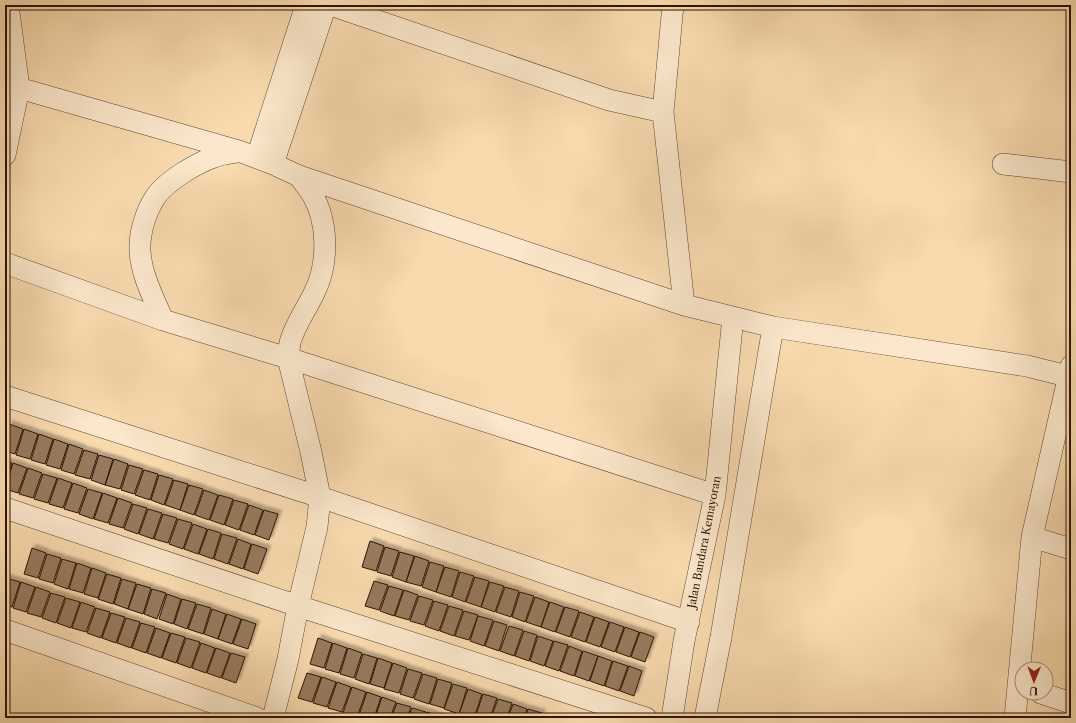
<svg xmlns="http://www.w3.org/2000/svg" width="1076" height="723" viewBox="0 0 1076 723" font-family="'Libre Caslon Text',serif">
<style>
.building{fill:#977a5d;stroke:#2c1304;filter:url(#shadow)}
.lines{fill:none;stroke-linecap:round;stroke-linejoin:round}
.street-casing{stroke:#5f452f;stroke-width:22}
.street{stroke:#fbe7cb;stroke-width:21}
.labels{text-anchor:middle;stroke-width:3;stroke-linejoin:round;paint-order:stroke}
.street-label{font-size:11px;fill:#2c1304;stroke:#fbe7cb}
</style>
<defs>
<filter id="shadow"><feDropShadow dx="3.5" dy="-3.5" stdDeviation="1" flood-color="#0004"/></filter>
</defs>
<rect width="100%" height="100%" fill="#f9daaf"/>
<filter id="stains"><feTurbulence type="fractalNoise" baseFrequency=".005" numOctaves="4"/><feColorMatrix values="0 0 0 0 .2 0 0 0 0 .09 0 0 0 0 .02 0 0 0 .5 -.17"/></filter>
<radialGradient id="worn" r=".72"><stop offset=".6" stop-color="#630" stop-opacity="0"/><stop offset="1" stop-color="#630" stop-opacity=".3"/></radialGradient>
<path class="building" d="M9,424L23,429L15,454L5,451V437Z
M24,429L38,434L30,459L16,455Z
M39,434L53,439L45,464L31,460Z
M54,439L68,444L60,469L46,465Z
M69,444L83,449L74,474L61,470Z
M84,450L98,454L90,479L75,475Z
M99,455L113,459L105,485L91,480Z
M114,459L128,464L120,489L105,485Z
M5,461L12,463L5,483Z
M13,463L27,468L18,493L5,489Z
M129,465L143,469L134,494L121,490Z
M28,468L42,473L33,498L19,494Z
M144,470L158,474L150,500L135,495Z
M43,474L57,478L48,503L34,499Z
M159,475L173,479L164,505L151,500Z
M58,478L72,483L63,508L49,504Z
M174,480L188,484L180,510L165,505Z
M73,483L87,488L78,513L64,509Z
M189,485L203,489L194,515L180,510Z
M88,489L102,493L93,519L79,514Z
M204,490L218,495L209,520L195,515Z
M103,493L117,498L108,523L94,519Z
M219,495L233,499L224,525L210,520Z
M118,498L132,503L123,528L109,524Z
M234,500L248,504L239,530L225,525Z
M133,504L147,508L138,534L124,529Z
M249,505L263,510L254,535L240,530Z
M148,509L162,513L153,539L139,534Z
M264,510L278,514L269,540L255,535Z
M163,514L177,518L168,543L154,539Z
M178,519L192,523L183,549L169,544Z
M193,524L207,529L198,554L184,549Z
M208,529L221,533L213,559L199,554Z
M222,534L237,538L228,564L214,559Z
M238,539L251,544L243,569L229,564Z
M370,541L384,546L376,571L362,567Z
M252,544L267,549L258,574L244,569Z
M385,547L399,551L391,576L377,572Z
M32,548L46,553L38,578L24,574Z
M400,552L414,556L406,582L392,577Z
M47,554L61,558L53,583L39,579Z
M415,556L429,561L421,586L406,582Z
M62,559L76,563L68,589L54,584Z
M430,562L444,566L436,592L422,587Z
M77,563L91,568L83,593L69,589Z
M445,567L459,571L451,597L436,592Z
M92,568L106,573L98,598L84,594Z
M460,572L474,576L465,602L452,597Z
M107,574L121,578L113,604L98,599Z
M475,577L489,581L481,607L466,602Z
M6,578L20,582L12,607L5,605Z
M122,579L136,583L128,609L114,604Z
M374,581L388,585L379,610L365,606Z
M21,582L35,587L26,612L13,608Z
M490,582L504,586L495,612L481,607Z
M137,584L151,588L143,614L128,609Z
M389,586L403,590L394,616L380,611Z
M36,587L50,592L41,617L27,613Z
M505,587L519,591L511,617L496,612Z
M152,589L166,593L157,619L144,614Z
M404,590L418,595L409,620L395,616Z
M520,592L534,596L525,622L512,617Z
M51,593L65,597L56,623L42,618Z
M167,594L181,599L173,624L159,619Z
M419,596L433,600L424,625L410,621Z
M535,597L549,602L541,627L526,622Z
M66,598L80,602L71,628L57,623Z
M182,599L196,603L187,629L174,624Z
M434,601L448,605L439,631L425,626Z
M81,602L95,607L86,632L72,628Z
M550,602L564,607L555,632L541,627Z
M197,604L211,608L203,634L188,629Z
M449,606L463,610L454,636L440,631Z
M565,607L579,611L570,637L556,632Z
M96,608L110,612L101,638L87,633Z
M212,609L226,614L218,639L204,634Z
M464,611L478,615L469,640L455,636Z
M580,612L594,617L585,642L571,637Z
M111,613L125,617L116,643L102,638Z
M227,614L241,619L232,644L218,639Z
M478,616L493,620L484,646L470,641Z
M595,617L609,622L600,647L586,642Z
M126,618L140,622L131,648L117,643Z
M242,619L256,624L248,649L233,644Z
M494,621L507,625L499,651L485,646Z
M610,622L624,627L615,652L601,647Z
M141,623L155,627L146,653L132,648Z
M509,626L523,630L514,656L500,651Z
M625,627L639,632L630,657L616,652Z
M156,628L170,633L161,658L147,653Z
M524,631L537,635L529,661L515,656Z
M640,632L654,637L645,662L631,657Z
M171,633L185,637L176,663L162,658Z
M538,636L553,641L544,666L530,661Z
M186,638L200,642L191,668L177,663Z
M318,638L332,643L324,668L310,664Z
M554,641L568,645L559,671L545,666Z
M201,643L215,648L206,673L192,668Z
M333,643L347,648L339,673L325,669Z
M569,646L582,651L574,676L560,671Z
M216,648L230,653L221,678L207,673Z
M348,648L362,653L354,678L340,674Z
M583,651L598,656L589,681L575,676Z
M231,653L245,657L236,683L222,678Z
M363,654L377,658L369,684L355,679Z
M598,656L612,661L604,686L590,681Z
M378,658L392,663L384,688L370,684Z
M613,661L628,666L619,691L605,686Z
M393,663L407,668L399,693L384,689Z
M629,666L642,671L634,696L620,691Z
M408,669L422,673L413,698L400,694Z
M307,673L321,677L312,702L298,698Z
M423,674L437,678L429,704L414,699Z
M322,677L336,682L327,707L313,703Z
M438,679L452,683L444,708L430,704Z
M337,682L351,687L342,712L328,708Z
M453,684L467,688L459,714L444,709Z
M352,687L366,692L357,717L343,713Z
M468,689L482,694L474,718L459,714Z
M367,692L381,697L374,718H358Z
M483,694L497,698L490,718H475Z
M382,697L396,702L390,718H375Z
M498,699L512,703L507,718H491Z
M397,703L411,707L407,718H391Z
M513,704L527,709L524,718H508Z
M412,708L426,712L424,718H408Z
M528,709L542,713L540,718H525Z
M427,712L441,717L440,718H425Z"/>
<g class="lines">
<g class="street-casing">
<path id="street" d="M331,5L609,100L663,112
M673,5L663,112L684,305
M19,88L239,151L273,164L299,176L684,305L773,327L1027,366L1071,377
M5,155L19,88L8,5
M257,157L306,5
M273,164L326,5
M1003,164L1071,172
M5,263L163,320L288,358L715,495
M163,320C154,299 141,274 140,251C139,233 146,211 156,196C168,180 195,164 214,157C221,154 230,153 237,152
M5,396L320,497L689,622
M5,508L298,606L646,718
M1032,537L1071,549
M5,630L257,718
M1041,693L1071,703
M273,718L288,659L298,606L317,527L320,497L311,452L288,358C289,353 289,348 290,343C294,326 308,307 315,291C329,262 328,221 312,194C308,188 303,182 299,176
M672,718L684,641L715,495L733,317
M705,718L721,637L773,327
M1015,718L1032,537L1071,366"/>
</g>
<use href="#street" class="street"/>
</g>
<g class="labels">
<g class="street-label">
<text transform="translate(704 542) rotate(-79)" y="4">Jalan Bandara Kemayoran</text>
</g>
</g>
<rect width="1076" height="723" fill="none" stroke="#f9daaf" stroke-width="20"/>
<rect x="6" y="6" width="1064" height="711" fill="none" stroke="#2c1304" stroke-width="2"/>
<rect x="10" y="10" width="1056" height="703" fill="none" stroke="#2c1304"/>
<g transform="translate(1034 681) rotate(181)"><circle r="19" fill="#fbe7cb" stroke="#a8927b"/>
<path d="M0-3L7 15L0 10L-7 15Z" fill="#8f2418"/>
<text y="-6" font-size="11" font-weight="bold" text-anchor="middle" fill="#2c1304">U</text>
</g>
<rect width="100%" height="100%" filter="url(#stains)"/>
<rect width="100%" height="100%" fill="url(#worn)"/>
</svg>
